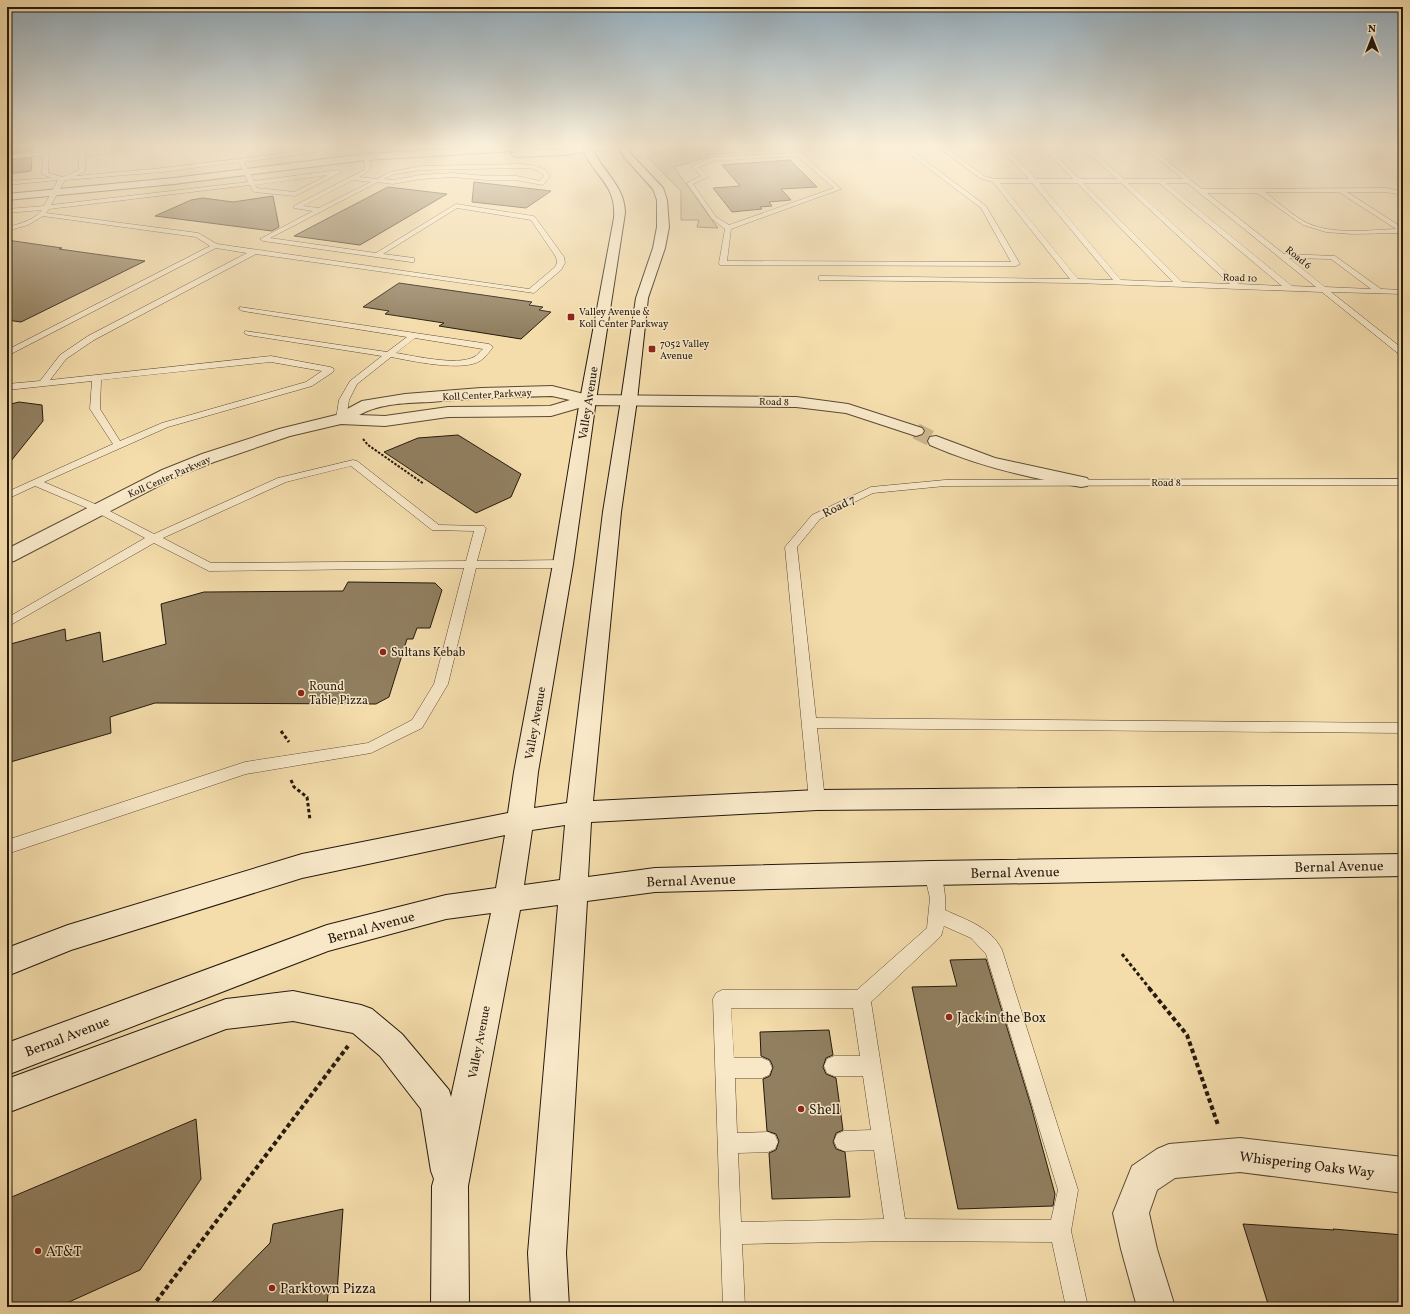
<svg xmlns="http://www.w3.org/2000/svg" width="1410" height="1314" viewBox="0 0 1410 1314" font-family="Vollkorn,serif">
<style>
.green{fill:#d1bb90;stroke:#7b6a4f}
.building{fill:#917f60;stroke:#251a0e}
.lines{fill:none;stroke-linecap:round;stroke-linejoin:round}
.street-tunnel{stroke:#cbb58c;stroke-width:16;stroke-dasharray:16 8;stroke-linecap:butt}
.lane-casing{stroke:#594a35;stroke-width:1}
.street-casing{stroke:#594a35;stroke-width:2}
.secondary-casing{stroke:#251a0e;stroke-width:2}
.path-far2{stroke:#251a0e;stroke-width:2;stroke-dasharray:2.5 1.5;stroke-linecap:butt}
.path-far1{stroke:#251a0e;stroke-width:3;stroke-dasharray:3.5 2.5;stroke-linecap:butt}
.path{stroke:#251a0e;stroke-width:4;stroke-dasharray:4.5 3;stroke-linecap:butt}
.lane{fill:#f8e8c8;fill-rule:evenodd}
.street{fill:#f8e8c8;fill-rule:evenodd}
.secondary{fill:#f8e8c8;fill-rule:evenodd}
.poi-dot{fill:#8f2418;stroke:#f8e8c8;stroke-width:1.5}
.labels{text-anchor:middle;stroke-width:3;stroke-linejoin:round;paint-order:stroke}
.far-street-label{font-size:10px;fill:#251a0e;stroke:#f8e8c8}
.far-poi-label{font-size:10px;fill:#251a0e;stroke:#f8e8c8;text-anchor:start}
.street-label{font-size:12px;fill:#251a0e;stroke:#f8e8c8}
.poi-label{font-size:12px;fill:#251a0e;stroke:#f8e8c8;text-anchor:start}
.near-street-label{font-size:14px;fill:#251a0e;stroke:#f8e8c8}
.near-poi-label{font-size:14px;fill:#251a0e;stroke:#f8e8c8;text-anchor:start}
</style>
<rect width="100%" height="100%" fill="#f4dcab"/>
<filter id="stains"><feTurbulence type="fractalNoise" baseFrequency=".005" numOctaves="4"/><feColorMatrix values="0 0 0 0 .2 0 0 0 0 .09 0 0 0 0 .02 0 0 0 .5 -.17"/></filter>
<radialGradient id="worn" r=".72"><stop offset=".6" stop-color="#630" stop-opacity="0"/><stop offset="1" stop-color="#630" stop-opacity=".3"/></radialGradient>
<path class="green" d="M709,147H781V149L707,155L709,157L674,167L718,228L697,227L699,220H681V191L647,157L660,151Z"/>
<path class="building" d="M7,147H33L32,151L7,153Z
M32,158L31,171L7,174V160Z
M790,160L817,187L781,189L791,200L769,202L772,206L760,207L762,209L732,212L713,188L740,186L722,165Z
M474,182L551,191L526,208L472,202Z
M388,187L447,194L360,245L294,236Z
M273,196L279,227L272,231L155,216L191,200L203,198L233,202Z
M7,240L62,248L59,249L145,261L21,322L7,320Z
M399,283L532,302L529,305L543,307L539,310L551,312L521,339L439,326L444,323L385,314L389,311L363,307Z
M19,402L42,405L43,421L7,466V405Z
M458,435L521,474L511,497L476,513L384,452L418,438Z
M348,582L435,583L442,590L430,628H417L413,639H407L389,697L376,704L155,703L110,717L111,733L7,763V645L65,629L66,641L100,632L103,662L166,644L161,604L204,592L343,591Z
M986,959L1031,1106L1055,1194L1053,1206L958,1209L912,987L957,986L950,960Z
M829,1030L833,1055L826,1058L823,1067L826,1074L836,1078L843,1130L836,1133L833,1142L836,1149L845,1152L850,1197L772,1199L769,1153L776,1150L779,1141L776,1134L767,1131L763,1079L770,1076L773,1067L770,1060L761,1056L760,1032Z
M196,1119L201,1179L140,1270L69,1302V1307H7V1199Z
M343,1209L337,1292L328,1294L327,1307H207L270,1243L273,1224Z
M1243,1224L1334,1230L1333,1229L1403,1235V1307H1269Z"/>
<g class="lines">
<path class="street-tunnel" d="M916,431L936,441"/>
<g class="lane-casing">
<path id="lane" d="M43,147H49L48,173L63,177L79,170V147H85V153L134,147H152L85,156V171L76,176L163,168L335,147H353L244,162L254,181L339,170L342,172L295,196L255,192L253,191L250,185L49,209L46,213L198,233L217,244L529,289L555,267L557,263L556,257L531,220L457,208L383,254L414,258V262H411L263,241L260,239L313,211L294,208V206L364,170L365,166L361,147H367C370,163 376,168 359,177L377,179L390,172L421,166L520,164C531,165 544,165 550,176L544,184L542,185L517,180H486L453,177L420,179L393,184L378,182L270,238L376,253L456,204L533,216L535,217L564,257L565,263L561,270L534,293L256,254L94,340L66,359L50,380L271,356L330,367L333,368L334,370L333,372L312,386L168,427L44,482L102,507L154,534L278,478L353,460L357,461L439,525L484,526L486,528L477,561L563,560L567,561L569,564L567,567L563,568H476L448,684L422,728L371,753L246,774L7,854V840L245,762L368,743L412,720L434,684L464,568L209,571L154,543L7,627V618L145,538L94,511L35,486L7,499V492L113,444L90,409L92,381L7,390V384L40,381L60,355L88,336L247,253L216,248L7,356V350L210,246L196,237L43,216L28,225L7,231V227C20,224 34,220 42,210L7,213V209L44,206L58,180L7,185V181L51,178L42,174L43,155L7,159V155L43,152ZM239,162L248,182L51,205L65,180L163,172ZM520,168C529,168 539,168 544,176L540,181L517,176H486L453,173L420,175L393,180L384,179L394,174L421,170ZM328,175L294,192L257,188L255,185ZM353,180L371,182L319,208L303,206ZM271,362L322,371L306,382L162,423L120,441L100,409L101,380ZM351,466L432,530L474,531L466,561L211,563L163,538L286,482Z
M793,147H832L829,149L798,150L841,189L731,229L727,261L1011,262L981,208L900,147H907L986,206L1020,264L1016,266L720,265L719,263L725,229L712,219L687,183L701,176L692,166L712,157L794,153L790,149ZM797,156L834,188L729,225L716,217L693,184L708,177L699,167L713,161Z
M938,147H945L984,176L995,179H1029L999,147H1005L1036,179H1073L1042,147H1048L1080,179H1117L1082,147H1088L1124,179H1183L1143,147H1150L1202,189L1385,188L1403,191V195L1385,192H1347L1403,228V233L1352,234L1326,232L1303,225L1257,193H1207L1284,254L1335,256L1381,289L1403,290V294L1331,292L1403,349V356L1400,355L1322,292L1076,283L819,280V276H822L1070,279L993,182L980,178ZM1000,183H1032L1113,280L1078,279ZM1039,183H1077L1173,282L1121,280ZM1083,183H1121L1230,284L1182,282ZM1128,183H1159L1282,286L1239,284ZM1166,183H1187L1316,287L1292,286ZM1265,192H1339L1396,229C1368,230 1333,235 1307,223C1292,215 1279,203 1265,192ZM1289,258L1331,259L1371,289L1325,287Z
M240,307L489,344L493,347C490,351 485,358 480,361C462,372 412,361 391,357L357,384L349,400L346,419L341,422L336,419L339,400L350,381L382,356L248,335L244,333L245,331L387,352L407,337L243,311L239,309ZM415,338L483,349C480,351 477,356 474,357C457,366 415,356 396,353Z
M1403,479V485L945,486L873,493L820,519L797,547L816,718L1403,723V733L817,728L825,800L822,804L817,806L812,804L809,800L785,547L812,515L871,487L945,480Z
M932,866L938,868C944,881 946,896 945,910C966,920 991,927 1002,950L1078,1190L1071,1231L1088,1307H1066L1052,1242L896,1241L742,1244L745,1307H723L713,999L716,993L722,990H857L927,928L930,898L924,873L926,868ZM944,926L971,938L986,954L1058,1190L1051,1220L905,1219L871,1002L941,936ZM731,1008H853L860,1056H834L827,1059L824,1066L827,1073L834,1076H863L871,1130L844,1131L837,1134L834,1141L837,1148L844,1151L874,1150L884,1219L741,1222L738,1153L768,1152L775,1149L778,1142L775,1135L768,1132L737,1133L735,1078H762L769,1075L772,1068L769,1061L762,1058H734Z"/>
</g>
<g class="street-casing">
<path id="street" d="M483,147H536L532,150L366,160L174,184L7,200V194L174,178L366,154Z
M577,147H617L613,150L587,151L566,155L516,157L511,154L516,151L566,149Z
M552,386L588,395L796,397L848,404L922,428L924,431L922,434L916,436L846,413L796,407L589,405L551,416L448,417L385,426L341,424L290,436L214,462L174,478L14,561L7,563V549L162,470L202,454L279,429L336,415L362,401L405,394L481,388ZM552,396L570,400L550,406L448,407L385,416L359,415C381,403 407,403 431,402C472,398 512,397 552,396Z
M936,436L995,458L1087,478L1090,482L1087,486L1081,487C1029,478 978,466 930,445L928,441L930,437Z
M1240,1138L1403,1157V1193L1240,1172L1175,1178L1157,1190L1149,1213L1157,1249L1175,1307H1137L1121,1249L1113,1213L1132,1166L1157,1149L1169,1144Z"/>
</g>
<g class="secondary-casing">
<path id="secondary" d="M582,147H592C601,171 625,185 625,213L596,400L573,564L538,772L534,808L567,803L603,512L621,400L636,298L653,248L657,227V200L653,189L624,157L619,147H628L631,154L663,188L667,200L669,227L665,248L648,298L637,400L621,512L593,801L817,790L1403,785V805L817,810L591,822L588,877L655,868L932,861L1403,854V876L932,885L655,892L587,901L566,1253L569,1307H531L528,1253L558,905L520,910L468,1186L469,1307H431L432,1186L434,1179L431,1171L421,1109L380,1056L353,1033L293,1021L226,1029L7,1113V1079L226,999L293,991L361,1005L372,1009L402,1034L449,1090L451,1097L491,913L446,919L328,951L7,1075V1043L327,925L446,895L496,888L505,835L302,878L71,950L7,976V948L68,925L302,854L508,813L514,772L553,564L580,400L614,218C617,183 592,176 582,147ZM565,825L560,880L524,885L532,830Z"/>
</g>
<path class="path-far2" d="M363,439L368,445L424,484"/>
<path class="path-far1" d="M281,731L289,742
M291,780L294,787L307,797L310,820
M1122,954L1150,989"/>
<path class="path" d="M1149,988L1187,1035L1218,1125
M152,1307L348,1046"/>
<use href="#lane" class="lane"/>
<use href="#street" class="street"/>
<use href="#secondary" class="secondary"/>
</g>
<linearGradient id="sky" x2="0" y2="1"><stop stop-color="#91aaba"/><stop offset="0.44" stop-color="#faefd9"/><stop offset="1" stop-color="#faefd9" stop-opacity="0"/></linearGradient>
<rect width="1410" height="331" fill="url(#sky)"/>
<g class="poi-dot">
<rect x="567" y="313" width="8" height="8" rx="2"/>
<rect x="648" y="345" width="8" height="8" rx="2"/>
<circle cx="383" cy="652" r="4"/>
<circle cx="301" cy="693" r="4"/>
<circle cx="949" cy="1017" r="4"/>
<circle cx="801" cy="1109" r="4"/>
<circle cx="38" cy="1251" r="4"/>
<circle cx="272" cy="1288" r="4"/>
</g>
<g class="labels">
<g class="far-street-label">
<text transform="translate(1299 257) rotate(39)" y="4">Road 6</text>
<text transform="translate(1240 277) rotate(2)" y="4">Road 10</text>
<text transform="translate(487 394) rotate(-3)" y="4">Koll Center Parkway</text>
<text transform="translate(774 401) rotate(1)" y="4">Road 8</text>
<text transform="translate(169 476) rotate(-24)" y="4">Koll Center Parkway</text>
<text x="1166" y="486">Road 8</text>
</g>
<g class="far-poi-label">
<text x="579" y="315">Valley Avenue &amp;<tspan x="579" dy="12">Koll Center Parkway</tspan></text>
<text x="660" y="347">7052 Valley<tspan x="660" dy="12">Avenue</tspan></text>
</g>
<g class="street-label">
<text transform="translate(588 403) rotate(-81)" y="4">Valley Avenue</text>
<text transform="translate(839 506) rotate(-27)" y="4">Road 7</text>
<text transform="translate(535 723) rotate(-80)" y="4">Valley Avenue</text>
<text transform="translate(479 1042) rotate(-79)" y="4">Valley Avenue</text>
</g>
<g class="poi-label">
<text x="391" y="656">Sultans Kebab</text>
<text x="309" y="690">Round<tspan x="309" dy="14">Table Pizza</tspan></text>
</g>
<g class="near-street-label">
<text transform="translate(1339 866) rotate(-1)" y="5">Bernal Avenue</text>
<text transform="translate(1015 872) rotate(-1)" y="5">Bernal Avenue</text>
<text transform="translate(691 880) rotate(-2)" y="5">Bernal Avenue</text>
<text transform="translate(371 927) rotate(-15)" y="5">Bernal Avenue</text>
<text transform="translate(67 1036) rotate(-21)" y="5">Bernal Avenue</text>
<text transform="translate(1307 1164) rotate(7)" y="5">Whispering Oaks Way</text>
</g>
<g class="near-poi-label">
<text x="957" y="1022">Jack in the Box</text>
<text x="809" y="1114">Shell</text>
<text x="46" y="1256">AT&amp;T</text>
<text x="280" y="1293">Parktown Pizza</text>
</g>
</g>
<rect width="1410" height="1314" fill="none" stroke="#f4dcab" stroke-width="24"/>
<rect x="8" y="8" width="1394" height="1298" fill="none" stroke="#251a0e" stroke-width="2"/>
<rect x="12" y="12" width="1386" height="1290" fill="none" stroke="#251a0e"/>
<g transform="translate(1372 38)" stroke="#f8e8c8" stroke-width="3" paint-order="stroke">
<path d="M0-3L7 15L0 10L-7 15Z" fill="#251a0e"/>
<text y="-6" font-size="11" font-weight="bold" text-anchor="middle" fill="#251a0e">N</text>
</g>
<rect width="100%" height="100%" filter="url(#stains)"/>
<rect width="100%" height="100%" fill="url(#worn)"/>
</svg>
